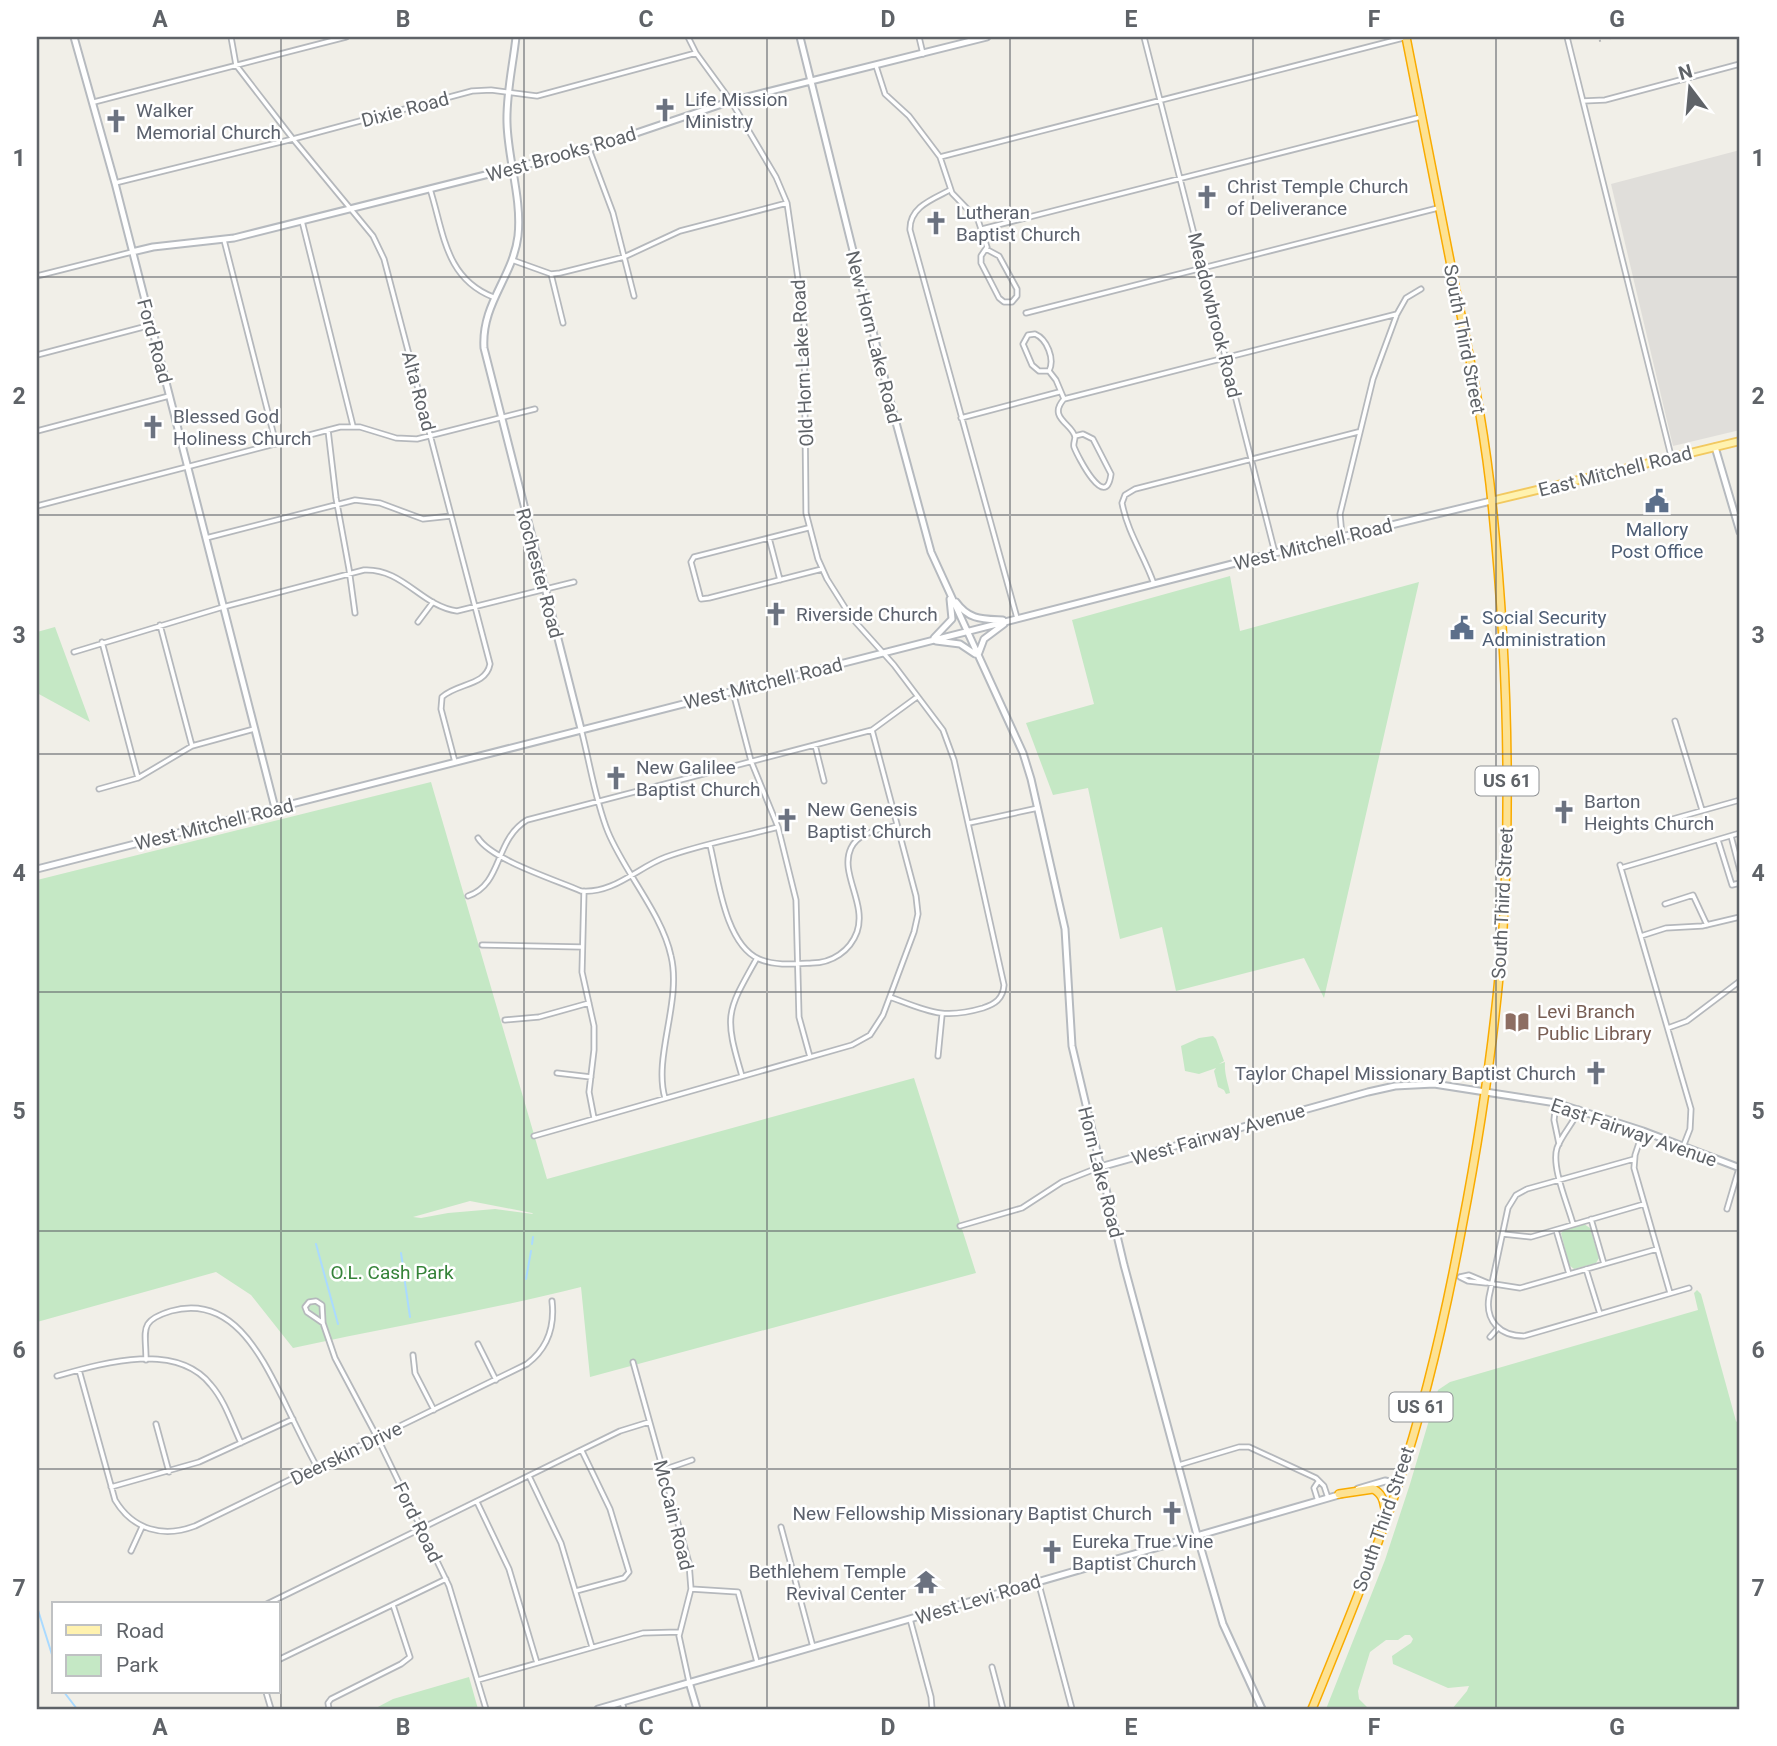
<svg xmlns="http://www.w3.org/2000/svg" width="1777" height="1746" viewBox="0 0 1777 1746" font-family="Roboto,sans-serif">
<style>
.industrial{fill:#e0deda}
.green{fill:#c5e8c5;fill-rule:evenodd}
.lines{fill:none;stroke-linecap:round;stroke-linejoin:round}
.stream{stroke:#aadaff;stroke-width:2}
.street-casing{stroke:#b5b8bc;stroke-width:7}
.secondary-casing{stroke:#b6babf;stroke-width:9}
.primary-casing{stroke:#f2c960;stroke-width:10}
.highway-casing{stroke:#f9ab00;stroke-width:10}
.street{stroke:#fff;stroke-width:3.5}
.secondary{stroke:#fff;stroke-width:5}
.primary{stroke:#fff2af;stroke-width:6}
.highway{stroke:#fde293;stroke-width:7}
.rail{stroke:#b6b7b8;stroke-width:2;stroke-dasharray:2 9;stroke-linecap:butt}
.grid{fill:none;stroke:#5f6368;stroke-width:2;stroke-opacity:0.55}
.labels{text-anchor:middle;stroke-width:5;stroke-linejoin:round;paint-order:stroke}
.shield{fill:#fff;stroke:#8f9295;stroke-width:2}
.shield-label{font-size:18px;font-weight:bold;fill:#5f6368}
.worship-label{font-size:19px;fill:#5b616d;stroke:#fff;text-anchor:start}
.street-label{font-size:19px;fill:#5f6368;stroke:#fff}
.service-label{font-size:19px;fill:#4e5e75;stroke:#fff}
.education-label{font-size:19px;fill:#785e54;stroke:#fff;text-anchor:start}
.park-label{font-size:19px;fill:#348238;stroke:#fff}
.neatline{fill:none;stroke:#5f6368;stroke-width:2.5}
.grid-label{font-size:23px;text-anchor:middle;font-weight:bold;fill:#5f6368}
</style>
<rect width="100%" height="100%" fill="#f1efe8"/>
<path class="industrial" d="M1740,150V430L1673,446L1611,184Z"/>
<path class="green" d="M1230,576L1240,631L1419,582L1324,998L1304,958L1176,991L1162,927L1120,939L1088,788L1053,795L1026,723L1094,704L1072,620Z
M55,627L90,722L37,693V632Z
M431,782L547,1179L914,1078L976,1273L590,1377L581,1287C486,1311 389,1327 293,1348L251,1295L216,1272L37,1322V880ZM470,1201L532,1213L533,1214L495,1209L448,1213L421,1218L413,1217Z
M1213,1036L1216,1039L1224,1061L1219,1064L1225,1062C1224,1073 1228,1083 1230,1093L1226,1094L1224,1090L1218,1087L1214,1071L1216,1068L1199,1074L1185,1071L1181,1046L1199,1038Z
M1584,1224L1590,1228L1599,1258L1596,1263L1574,1269L1569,1265L1561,1233L1564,1230Z
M1697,1290L1701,1294L1736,1421L1740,1425V1709H1452L1467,1691L1469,1686L1448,1688L1393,1664L1392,1656L1411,1643L1413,1639L1410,1635H1405L1398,1640H1386L1370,1652L1358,1691L1359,1699L1369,1709H1326L1385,1560L1410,1484L1438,1390L1450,1382L1698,1310L1694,1293Z
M469,1677L478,1709H374L393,1699Z"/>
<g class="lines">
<path class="stream" d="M316,1244L338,1324
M532,1244L533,1237
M401,1253L403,1266
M403,1269L410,1317
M526,1279L531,1251
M37,1607L54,1661
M64,1692L77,1709"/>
<g class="street-casing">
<path id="street" d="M231,37L236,65L293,139L373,236L384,259L490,664C486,686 457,683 442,697L441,709L455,762
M688,37L696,53L731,101L776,177L787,203L804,320L806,513L818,559L827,579L851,617L894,665L943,730L954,760L1004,985C1003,999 995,1004 983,1008C942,1020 928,1011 890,997
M919,37L923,54
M1144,37L1275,553
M1567,37L1671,456
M876,66L885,94L909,116L940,157L952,193L978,220L987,247L981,256V263L999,298L1004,302H1012L1017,296V289L999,256L986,249
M1583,101L1605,100L1740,64
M94,102L346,37
M589,149L613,213L634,296
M940,157L1407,37
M115,183L293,139L472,91L491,90L537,96L696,53
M430,189C444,233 445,278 493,297
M950,190C933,199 909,207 910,230L1017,618
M302,221L353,426
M982,229L1421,117
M224,240L276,444
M512,260L551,274L560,273L624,257L680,231L787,203
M551,274L563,323
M37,276L132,252
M1026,313L1438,208
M37,355L151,325
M1049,371C1055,359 1047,339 1035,334L1028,335L1023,344L1032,365L1039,371H1049L1056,380L1064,399C1047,418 1073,424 1075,437C1075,440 1073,444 1074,447C1078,457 1106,512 1111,474L1093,439L1083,434L1075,436
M1064,399L1397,314
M961,418L1059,392
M328,430L336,498L349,569L355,613
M37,431L169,396
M37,506L340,427H360L396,438L417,439L535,409
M808,528L694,557L691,562L700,596L701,599L709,598L822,569
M1342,536L1340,514L1373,379L1397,314L1406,298L1421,289
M206,538L355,500L380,503L423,519L451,516
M769,538L780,580
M1154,584C1144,555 1128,534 1122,503L1125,495L1135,489L1358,432
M418,622L433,602
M160,625L192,746
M102,642L138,778
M74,652L223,607L364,570C403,568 421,606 457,611L574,582
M733,692L751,761L778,827L796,900L799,1017L810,1057
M1675,721L1702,810
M581,729C590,763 595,800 608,832C625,873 662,914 671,956C682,1001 653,1057 665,1098
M815,745L824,781
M99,789L138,778L192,746L254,729
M1669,820L1740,800
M969,823L1038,808
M1731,836L1740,871
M478,838C492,860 556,880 581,891C614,894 638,867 666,857C702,844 741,837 778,827
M1718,840L1732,885L1740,883
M710,845C718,878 725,944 759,959C775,966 794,964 812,963C832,963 850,951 857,932C867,903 839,873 851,848C859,831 881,830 897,825
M1620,865L1691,1109L1690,1129L1683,1147
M1621,868L1740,833
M584,891L582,972L594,1026V1050L589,1092L594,1118
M468,896C503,884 494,840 527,820L872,730L917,697
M1665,904L1693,895L1707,925
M1641,936L1666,928L1702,926L1740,917
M482,945L582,947
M505,1020L539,1017L589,1003
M1668,1028L1687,1021L1740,981
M938,1056L942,1015
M557,1073L591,1077
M742,1076C724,1015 726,1013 757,958
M1556,1103L1554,1120L1559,1144
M1643,1131L1635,1155L1634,1168L1670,1293
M534,1136L852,1045L870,1035L883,1015L914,932L918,914L916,896L872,730
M1634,1159L1527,1189L1516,1195L1508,1208L1489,1297C1485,1321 1500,1336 1524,1336L1689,1288
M1727,1209L1740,1165
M1591,1219L1604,1264
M1573,1224C1568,1205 1551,1167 1557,1148C1562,1134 1574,1123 1579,1109
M960,1226L1022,1208L1062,1182L1100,1167
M1556,1230L1569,1274
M1503,1234L1531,1237L1644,1204
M1586,1269L1600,1314
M1460,1277L1469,1275L1488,1283L1520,1288L1657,1249
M1460,1277L1468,1281L1486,1283
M323,1323L307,1312L305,1307L309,1302L316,1301L322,1305L323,1323L335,1358L377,1437L449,1586L486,1709
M1490,1337L1497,1329
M478,1344L496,1380
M413,1355L415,1373L434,1410
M146,1360C146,1330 138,1321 171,1311C232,1294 261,1355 283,1399C294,1422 305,1445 317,1467
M633,1362L689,1563L691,1589L679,1636L689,1682
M79,1370L115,1500C133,1530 163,1538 195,1526L527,1364C548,1348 555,1327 552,1301
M57,1376C103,1363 176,1341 211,1385C225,1401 232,1424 241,1443
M156,1424L169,1472
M1179,1465L1239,1447H1249L1316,1478L1324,1486L1328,1498
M663,1470L692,1460
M529,1476L561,1543L592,1647
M111,1487L199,1462L293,1419
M1318,1501L1314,1488L1318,1482
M477,1502L509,1569L537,1663
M781,1527L813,1647
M131,1551L142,1527
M1038,1581L1072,1709
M691,1589L738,1592L757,1662
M576,1591L624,1578L629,1572L610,1509L582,1451
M267,1604L620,1431L649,1422
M910,1619L931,1697L932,1709
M278,1660L446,1579
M992,1667L1003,1709
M478,1680L643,1633L679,1632
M266,1692L271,1709
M622,1702L624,1709
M329,1709L328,1703L331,1699L401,1664L410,1657L393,1605"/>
</g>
<g class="secondary-casing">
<path id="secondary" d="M74,37L115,183L275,808
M516,37C513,65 506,94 507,123C508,161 522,198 518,236C513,277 481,304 484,348L581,729
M800,37L891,404L931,552L1023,753L1031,779L1065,929L1072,1046L1124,1265L1197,1535L1223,1624L1262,1709
M132,252L153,247L234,238L513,168L589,149L731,101L987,37
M1715,447L1740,532
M956,602C969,620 982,619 1003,620
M934,638L952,619L950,599
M936,641L960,644L975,654
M978,655L984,639L1004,624
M37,869L1275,553L1491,501
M1100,1167L1368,1092L1395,1086L1434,1084L1556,1103L1643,1131L1740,1168
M1358,1489L1385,1481L1399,1484
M689,1682L697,1709
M598,1709L1342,1494"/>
</g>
<g class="primary-casing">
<path id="primary" d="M1491,501L1740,441"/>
</g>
<g class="highway-casing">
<path id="highway" d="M1339,1494L1373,1489C1384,1494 1384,1504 1386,1515
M1312,1709C1342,1635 1373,1561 1398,1485C1426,1401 1446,1313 1462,1227C1481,1129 1496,1029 1503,929C1512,780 1506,632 1490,484C1482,416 1468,348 1454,281C1438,200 1422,118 1406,37"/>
</g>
<use href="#street" class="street"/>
<use href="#secondary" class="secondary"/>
<use href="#primary" class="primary"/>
<use href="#highway" class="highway"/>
<path class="rail" d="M1599,41L1615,37"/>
</g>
<path class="grid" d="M281,37V1709M524,37V1709M767,37V1709M1010,37V1709M1253,37V1709M1496,37V1709M37,277H1740M37,515H1740M37,754H1740M37,992H1740M37,1231H1740M37,1469H1740"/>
<defs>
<g id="church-bare" transform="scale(1.89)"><path d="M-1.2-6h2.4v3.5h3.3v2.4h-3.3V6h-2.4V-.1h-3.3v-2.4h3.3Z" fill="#6b7280" stroke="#fff" stroke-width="2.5" paint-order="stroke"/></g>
<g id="civic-bare" transform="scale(1.89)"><path d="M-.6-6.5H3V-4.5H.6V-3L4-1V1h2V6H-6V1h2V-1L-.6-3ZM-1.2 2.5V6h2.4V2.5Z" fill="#5c6f8a" stroke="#fff" stroke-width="2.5" paint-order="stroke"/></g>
<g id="library-bare" transform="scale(1.89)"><path d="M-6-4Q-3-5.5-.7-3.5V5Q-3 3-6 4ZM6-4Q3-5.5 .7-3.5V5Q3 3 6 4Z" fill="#8d6e63" stroke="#fff" stroke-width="2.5" paint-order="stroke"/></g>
<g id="temple-bare" transform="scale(1.89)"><path d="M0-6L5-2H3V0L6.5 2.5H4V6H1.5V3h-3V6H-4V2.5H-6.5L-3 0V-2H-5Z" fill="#6b7280" stroke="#fff" stroke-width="2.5" paint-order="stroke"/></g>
</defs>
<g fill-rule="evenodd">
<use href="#church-bare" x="665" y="110"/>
<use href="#church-bare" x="116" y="121"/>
<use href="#church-bare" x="1207" y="197"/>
<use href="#church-bare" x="936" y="223"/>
<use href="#church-bare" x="153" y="427"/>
<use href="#civic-bare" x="1657" y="501"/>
<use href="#church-bare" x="776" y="614"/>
<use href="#civic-bare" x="1462" y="628"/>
<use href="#church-bare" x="616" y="778"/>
<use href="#church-bare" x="1564" y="812"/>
<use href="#church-bare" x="787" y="820"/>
<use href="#library-bare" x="1517" y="1022"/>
<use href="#church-bare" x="1596" y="1073"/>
<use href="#church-bare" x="1172" y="1513"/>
<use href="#church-bare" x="1052" y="1552"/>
<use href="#temple-bare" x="926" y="1582"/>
</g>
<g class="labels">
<g class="shield">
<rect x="1475.5" y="766.5" width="63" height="29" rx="5"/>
<rect x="1389.5" y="1392.5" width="63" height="29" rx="5"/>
</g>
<g class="shield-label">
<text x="1507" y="787">US 61</text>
<text x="1421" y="1413">US 61</text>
</g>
<g class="worship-label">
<text x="685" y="106">Life Mission<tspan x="685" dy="22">Ministry</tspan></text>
<text x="136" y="117">Walker<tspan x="136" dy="22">Memorial Church</tspan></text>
<text x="1227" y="193">Christ Temple Church<tspan x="1227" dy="22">of Deliverance</tspan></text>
<text x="956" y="219">Lutheran<tspan x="956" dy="22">Baptist Church</tspan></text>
<text x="173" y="423">Blessed God<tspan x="173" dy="22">Holiness Church</tspan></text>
<text x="796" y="621">Riverside Church</text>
<text x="636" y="774">New Galilee<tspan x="636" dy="22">Baptist Church</tspan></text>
<text x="1584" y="808">Barton<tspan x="1584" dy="22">Heights Church</tspan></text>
<text x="807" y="816">New Genesis<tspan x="807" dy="22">Baptist Church</tspan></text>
<text x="1576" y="1080" text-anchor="end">Taylor Chapel Missionary Baptist Church</text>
<text x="1152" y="1520" text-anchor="end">New Fellowship Missionary Baptist Church</text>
<text x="1072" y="1548">Eureka True Vine<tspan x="1072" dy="22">Baptist Church</tspan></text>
<text x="906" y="1578" text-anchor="end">Bethlehem Temple<tspan x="906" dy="22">Revival Center</tspan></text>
</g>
<g class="street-label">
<text transform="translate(405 109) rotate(-15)" y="7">Dixie Road</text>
<text transform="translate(561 154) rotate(-16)" y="7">West Brooks Road</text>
<text transform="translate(1215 315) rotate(76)" y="7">Meadowbrook Road</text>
<text transform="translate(874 337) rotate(76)" y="7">New Horn Lake Road</text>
<text transform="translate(1465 339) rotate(79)" y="7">South Third Street</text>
<text transform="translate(155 341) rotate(75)" y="7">Ford Road</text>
<text transform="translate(802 363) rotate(-93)" y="7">Old Horn Lake Road</text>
<text transform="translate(419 391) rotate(75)" y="7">Alta Road</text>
<text transform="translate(1615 471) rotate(-14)" y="7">East Mitchell Road</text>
<text transform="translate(1313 544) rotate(-14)" y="7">West Mitchell Road</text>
<text transform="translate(540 573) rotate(75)" y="7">Rochester Road</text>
<text transform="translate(763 683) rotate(-14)" y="7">West Mitchell Road</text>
<text transform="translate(214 824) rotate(-14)" y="7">West Mitchell Road</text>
<text transform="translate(1502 903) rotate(-87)" y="7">South Third Street</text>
<text transform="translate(1634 1132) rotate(19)" y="7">East Fairway Avenue</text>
<text transform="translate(1218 1134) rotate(-16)" y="7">West Fairway Avenue</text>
<text transform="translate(1101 1172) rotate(76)" y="7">Horn Lake Road</text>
<text transform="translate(346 1453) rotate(-26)" y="7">Deerskin Drive</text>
<text transform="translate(674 1515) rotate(76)" y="7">McCain Road</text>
<text transform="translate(1383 1519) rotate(-71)" y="7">South Third Street</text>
<text transform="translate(418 1522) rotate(64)" y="7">Ford Road</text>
<text transform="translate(978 1599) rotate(-17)" y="7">West Levi Road</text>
</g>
<g class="service-label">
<text x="1657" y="536">Mallory<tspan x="1657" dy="22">Post Office</tspan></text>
<text x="1482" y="624" text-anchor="start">Social Security<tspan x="1482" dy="22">Administration</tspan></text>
</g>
<g class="education-label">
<text x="1537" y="1018">Levi Branch<tspan x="1537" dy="22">Public Library</tspan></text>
</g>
<g class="park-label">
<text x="392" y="1279">O.L. Cash Park</text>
</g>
</g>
<rect width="1777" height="1746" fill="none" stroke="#ffffff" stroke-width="77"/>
<rect x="52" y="1602" width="228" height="91" fill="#ffffff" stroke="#bfc1c3" stroke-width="2"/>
<rect x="66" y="1625" width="35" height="10" fill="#fff2af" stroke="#bfc1c3" stroke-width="2"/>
<text x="116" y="1638" font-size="21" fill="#5f6368">Road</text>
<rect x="66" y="1655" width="35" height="21" fill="#c5e8c5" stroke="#bfc1c3" stroke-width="2"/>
<text x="116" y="1672" font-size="21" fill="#5f6368">Park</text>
<g transform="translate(1690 88) rotate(344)" stroke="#ffffff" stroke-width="5" paint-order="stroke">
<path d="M0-5L12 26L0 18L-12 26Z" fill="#5f6368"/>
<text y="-10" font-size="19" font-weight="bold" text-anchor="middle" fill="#5f6368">N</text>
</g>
<rect x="38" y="38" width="1700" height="1670" class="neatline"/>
<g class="grid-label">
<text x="160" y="27">A</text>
<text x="403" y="27">B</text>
<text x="646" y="27">C</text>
<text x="888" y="27">D</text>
<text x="1131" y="27">E</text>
<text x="1374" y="27">F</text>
<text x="1617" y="27">G</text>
<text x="19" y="166">1</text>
<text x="1758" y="166">1</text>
<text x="19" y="404">2</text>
<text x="1758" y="404">2</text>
<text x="19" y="643">3</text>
<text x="1758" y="643">3</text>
<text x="19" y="881">4</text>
<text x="1758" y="881">4</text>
<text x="19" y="1119">5</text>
<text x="1758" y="1119">5</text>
<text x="19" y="1358">6</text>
<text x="1758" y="1358">6</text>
<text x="19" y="1596">7</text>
<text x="1758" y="1596">7</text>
<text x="160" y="1735">A</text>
<text x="403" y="1735">B</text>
<text x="646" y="1735">C</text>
<text x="888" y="1735">D</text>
<text x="1131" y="1735">E</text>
<text x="1374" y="1735">F</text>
<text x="1617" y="1735">G</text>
</g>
</svg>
